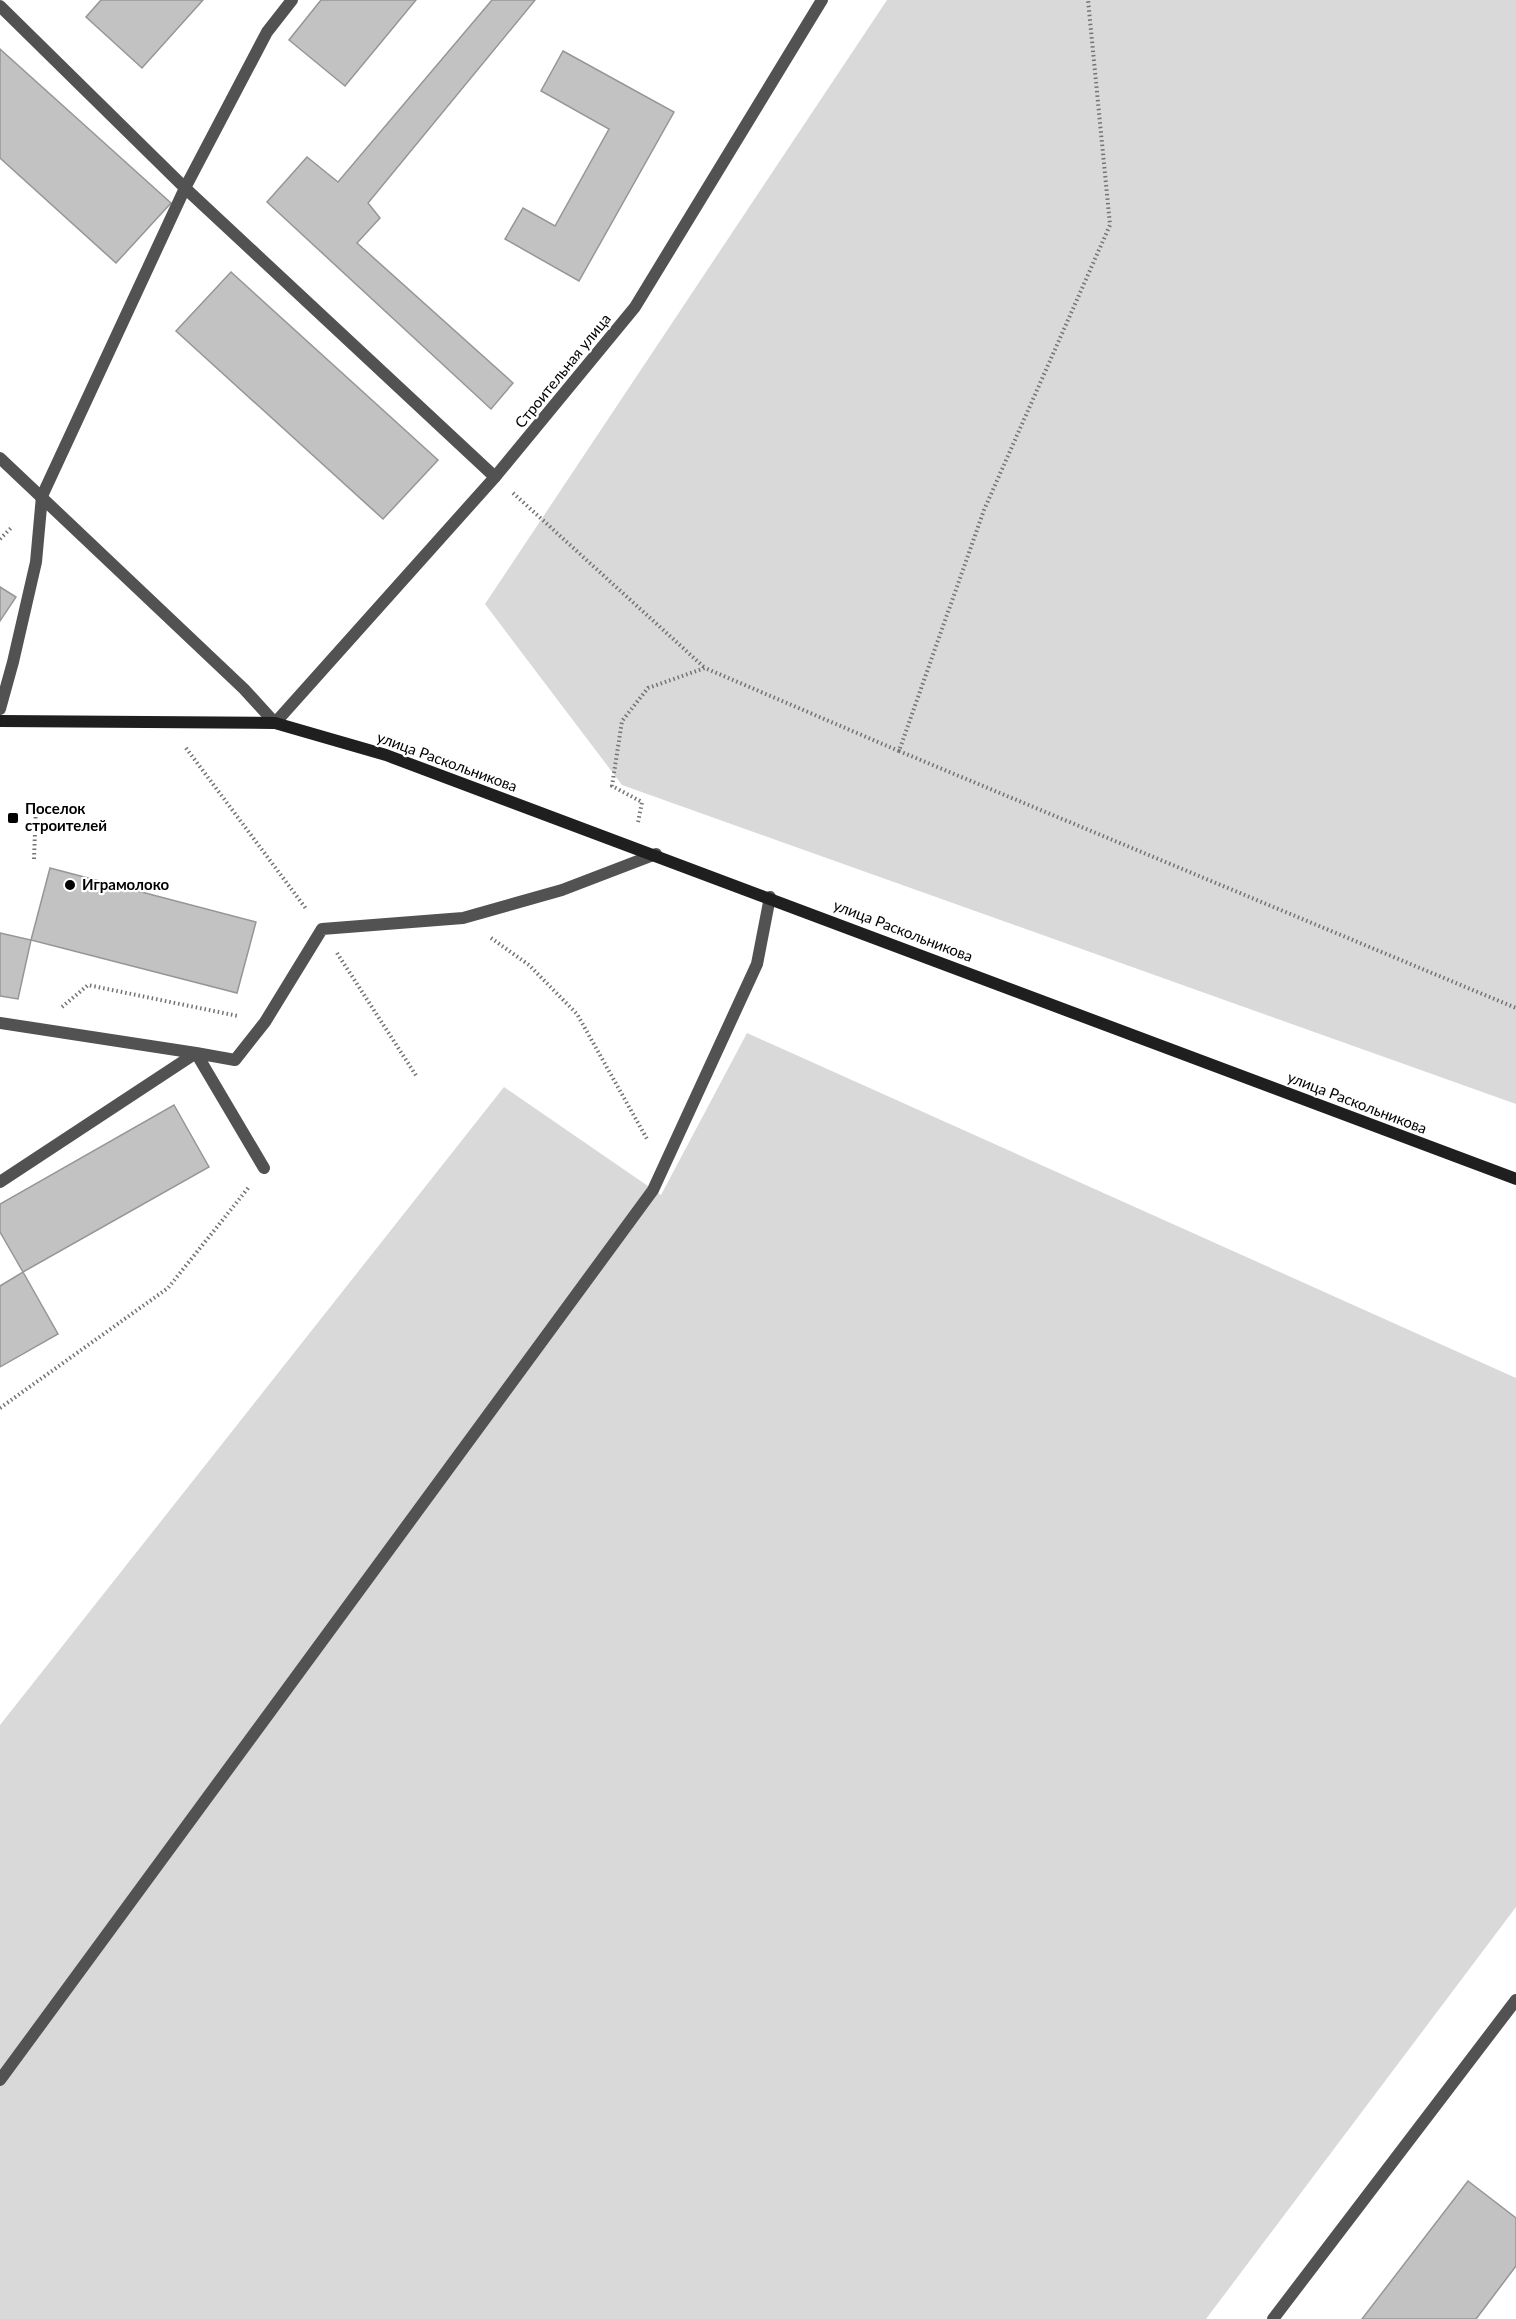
<svg xmlns="http://www.w3.org/2000/svg" width="1516" height="2319" viewBox="0 0 1516 2319" font-family="Lato,sans-serif">
<style>
.green{fill:#d9d9d9}
.building{fill:#c2c2c2;stroke:#969696;stroke-width:1.5}
.lines{fill:none;stroke-linecap:round;stroke-linejoin:round}
.path{stroke:#747474;stroke-width:4;stroke-dasharray:1.5 3;stroke-linecap:butt}
.service{stroke:#525252;stroke-width:12}
.minor{stroke:#525252;stroke-width:12}
.secondary{stroke:#1f1f1f;stroke-width:12}
.poi-dot{fill:#000;stroke:#fff;stroke-width:2}
.labels{text-anchor:middle;stroke-width:4.5;stroke-linejoin:round;paint-order:stroke}
.street-label{font-size:15px;fill:#000;stroke:#fff}
.poi-label{font-size:15px;font-weight:bold;fill:#000;stroke:#fff;text-anchor:start}
</style>
<rect width="100%" height="100%" fill="#fff"/>
<path class="green" d="M887,0H1516V1104L622,785L485,604Z
M747,1033L1516,1378V1907L1206,2319H0V1725L504,1087L661,1195Z"/>
<path class="building" d="M101,0H203L142,68L86,17Z
M321,0H416L345,86L289,40Z
M492,0H535L368,203L380,218L357,243L513,383L491,409L267,202L307,157L338,182Z
M0,49L171,203L116,263L0,158Z
M563,51L674,112L579,281L505,239L523,208L555,226L609,129L541,91Z
M231,272L438,460L383,519L176,331Z
M0,587L16,597L0,621Z
M50,868L256,922L237,993L31,940Z
M0,933L31,940L18,999L0,996Z
M174,1105L209,1167L23,1272L0,1232V1204Z
M23,1272L58,1334L0,1367V1286Z
M1468,2181L1516,2218V2266L1476,2319H1362Z"/>
<g class="lines">
<path class="path" d="M513,493L705,668
M0,539L12,527
M186,748L307,910
M899,751L1516,1008
M638,822L642,802L612,786L622,721L648,688L705,668L899,751L984,510L1110,225L1088,0
M34,859L36,805
M491,938L529,965L577,1014L647,1139
M337,953L417,1077
M62,1007L88,985L238,1016
M0,1408L168,1288L249,1187"/>
<path class="service" d="M0,6L185,188L495,477
M0,709L13,662L36,562L42,496L185,188L267,32L292,0
M0,1023L196,1053L264,1168
M0,1182L196,1053L235,1060L265,1022L322,929L463,918L562,890L656,854
M0,2080L653,1190L757,964L770,897
M1273,2319L1516,2000"/>
<path class="minor" d="M0,458L244,689L275,723L495,477L635,307L822,0"/>
<path class="secondary" d="M0,721L275,723L386,755L1516,1179"/>
</g>
<g class="poi-dot">
<rect x="7" y="812" width="12" height="12" rx="3"/>
<circle cx="70" cy="885" r="6"/>
</g>
<g class="labels">
<g class="street-label">
<text transform="translate(563 371) rotate(-51)" y="5">Строительная улица</text>
<text transform="translate(447 762) rotate(20)" y="5">улица Раскольникова</text>
<text transform="translate(903 931) rotate(21)" y="5">улица Раскольникова</text>
<text transform="translate(1357 1103) rotate(21)" y="5">улица Раскольникова</text>
</g>
<g class="poi-label">
<text x="25" y="814">Поселок<tspan x="25" dy="17">строителей</tspan></text>
<text x="82" y="890">Играмолоко</text>
</g>
</g>
</svg>
